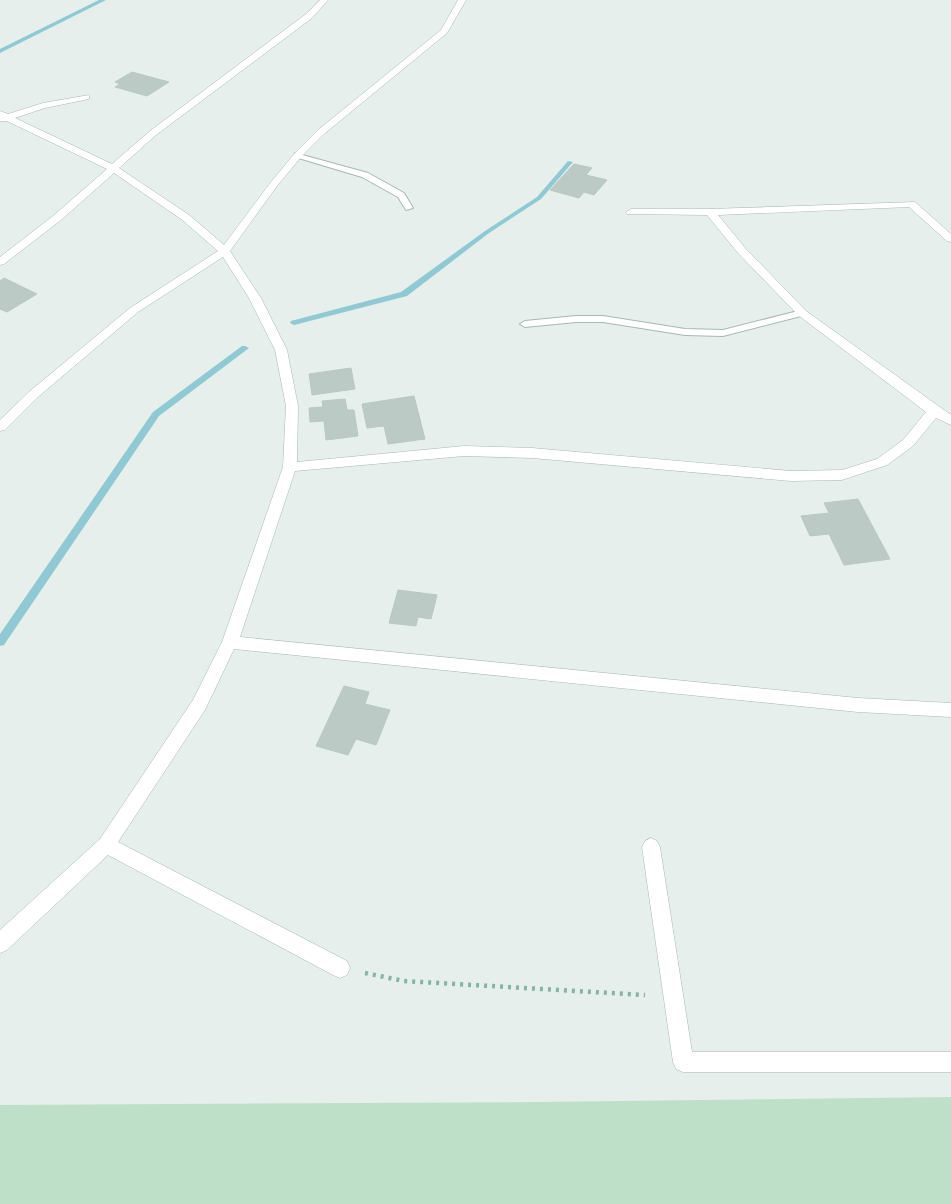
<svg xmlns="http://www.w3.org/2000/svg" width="951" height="1204" viewBox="0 0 951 1204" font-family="Jost,sans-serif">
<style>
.green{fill:#bfe0c8}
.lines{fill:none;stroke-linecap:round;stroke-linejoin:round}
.stream{fill:#8ec9d4;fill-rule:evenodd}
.building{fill:#bbcac4;stroke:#b8c9c2}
.service-casing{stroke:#a8b8b2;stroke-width:2}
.minor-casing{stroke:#a8b8b2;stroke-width:1}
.path{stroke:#86b3a5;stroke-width:4.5;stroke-dasharray:3 5;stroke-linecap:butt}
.service{fill:#fff;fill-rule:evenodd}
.minor{fill:#fff;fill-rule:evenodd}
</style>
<rect width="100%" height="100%" fill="#e6efeb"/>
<path class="green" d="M951,1097V1204H0V1105L538,1102Z"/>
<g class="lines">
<path class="stream" d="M99,0H106L0,53V49Z
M568,161L573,162L541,199L489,233L407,296L294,325L290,323L291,321L401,292L485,231L537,197Z
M242,346H245L249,348L159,416L4,645L0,646V634L153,412Z"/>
</g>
<path class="building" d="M132,72L169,82L147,96L115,87L120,84L115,82Z
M574,164L592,168L586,175L607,180L594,195L584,192L579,198L550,190Z
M4,278L37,294L7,312L0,309V281Z
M351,368L355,389L312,395L309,374Z
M414,396L425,439L388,444L384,426L367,428L362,404Z
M345,399L347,410H354L358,436L326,440L324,421L310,422L309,408L323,407L322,401Z
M858,499L890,559L844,565L829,534L810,536L801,516L829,513L824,503Z
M398,590L437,595L431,619L418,617L416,626L389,623Z
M344,686L369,692L365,704L390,710L376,745L356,739L348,755L316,746Z"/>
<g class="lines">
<g class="service-casing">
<path id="service" d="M295,153L368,173L404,193L413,208L406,210L398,197L362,177L295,157Z
M802,310L807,313L805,315L723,336L685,335L603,322H576L525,327L520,324L525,321L576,316H603L685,329L723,330Z"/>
</g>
<g class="minor-casing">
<path id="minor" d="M320,0H328L312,18L156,135L119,168L189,215L224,245L271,182L295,153L318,130L441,30L458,0H466L447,33L324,134L301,157L277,186L230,251L261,298L287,350L298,406L297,462L464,446L532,448L791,471L842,470L877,459L903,440L926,412L798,315L738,253L707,215L627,214L626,212L631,209H710L915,202L951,234V242L947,241L909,207L718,215L746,249L806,311L951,415V425L936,418L913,446L887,465L842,480L791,481L532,458L464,456L295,471L240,637L858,698L951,703V717L858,712L234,649L205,710L118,842L347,961L350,968L347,975L340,978L333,975L108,855L7,950L0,953V930L100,839L193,700L222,642L283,467L286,406L275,350L249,298L223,257L138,312L38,397L5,430L0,431V420L30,391L130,308L218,251L181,219L114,173L61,220L4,264L0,265V257L53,216L107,169L7,121H0V111L8,114L43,103L89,95V99L45,108L15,118L112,164L150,131L306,14Z
M651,838L657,841L660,847L692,1052H951V1072H683L676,1069L673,1062L642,847L645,841Z"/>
</g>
<path class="path" d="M365,973L404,981L645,995"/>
<use href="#service" class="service"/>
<use href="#minor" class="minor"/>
</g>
</svg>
